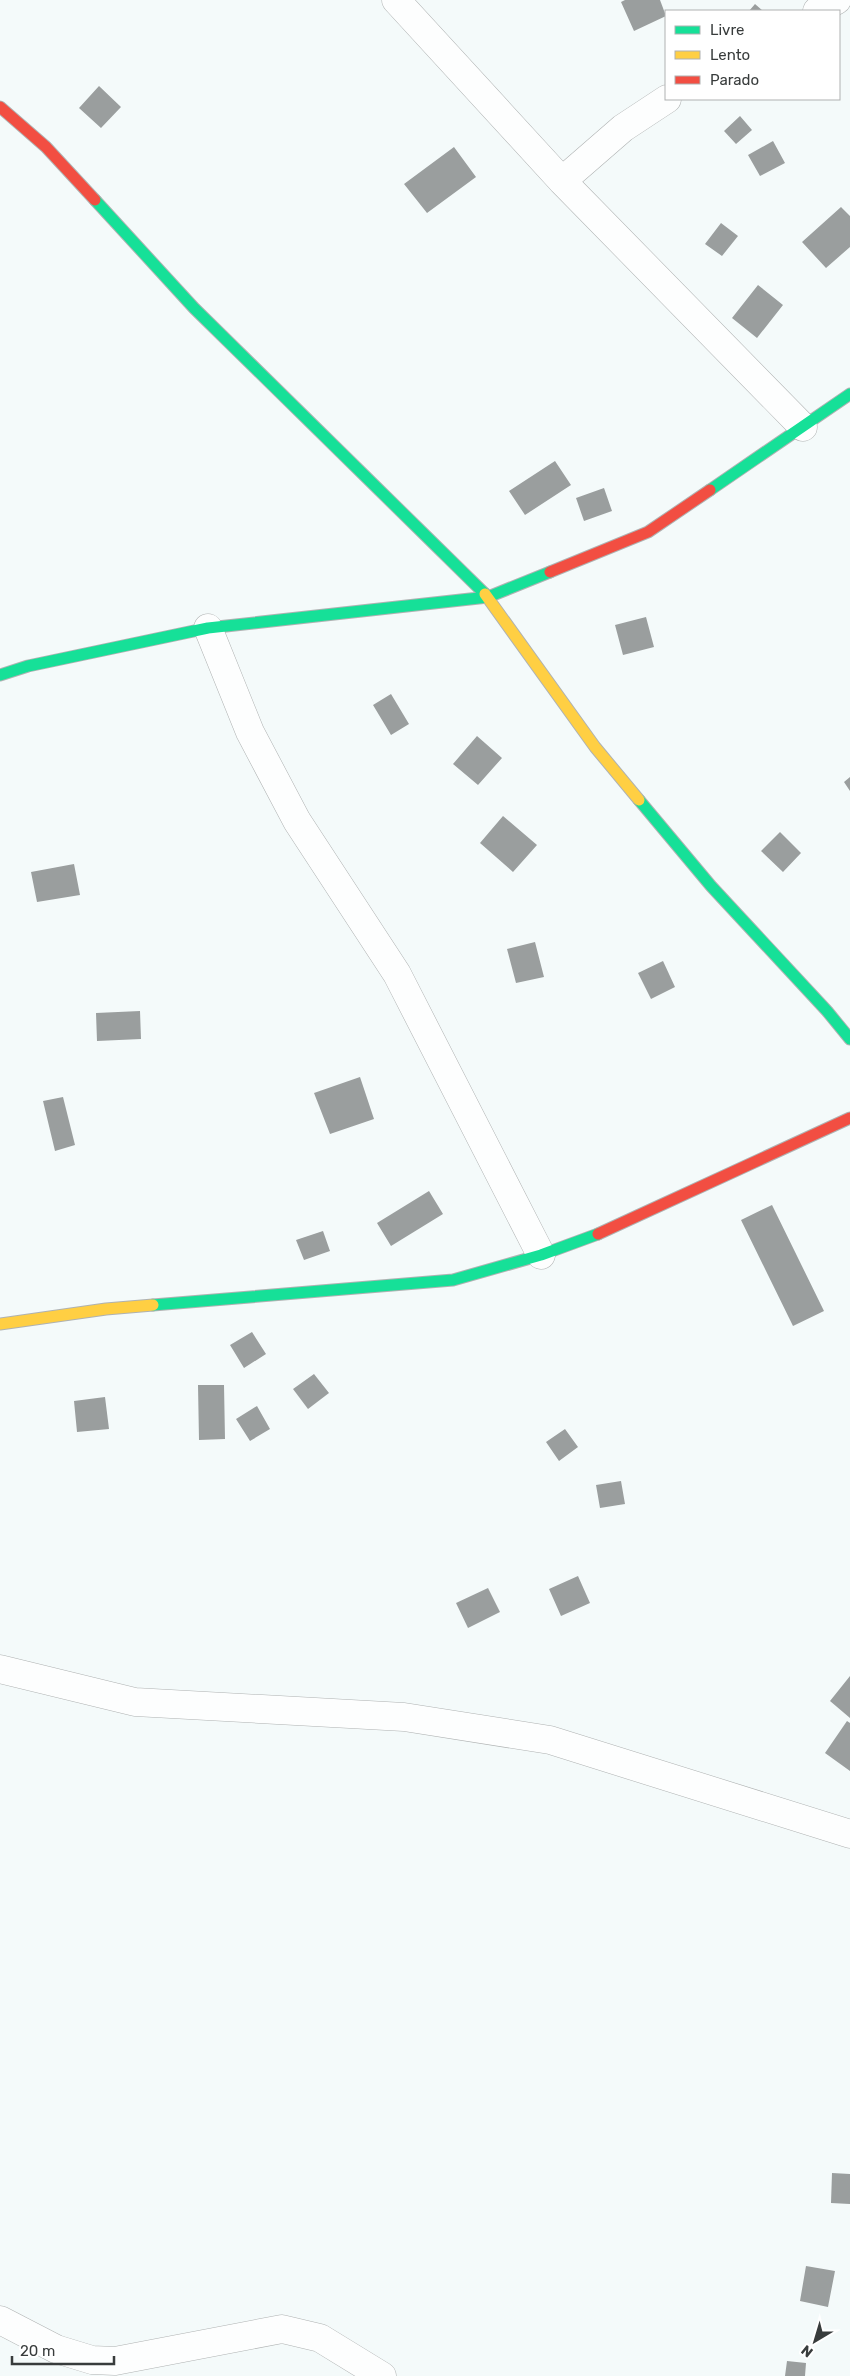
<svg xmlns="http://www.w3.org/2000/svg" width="850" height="2376" viewBox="0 0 850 2376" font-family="Rubik,sans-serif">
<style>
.building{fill:#9a9e9e}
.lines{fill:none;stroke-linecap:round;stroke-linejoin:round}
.street-casing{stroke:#afb2b2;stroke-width:29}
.fast-casing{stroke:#afb2b2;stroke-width:13}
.slow-casing{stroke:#afb2b2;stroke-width:13}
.jam-casing{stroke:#afb2b2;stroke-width:13}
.street{stroke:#fdfefe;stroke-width:28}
.fast{stroke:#16e098;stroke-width:11}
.slow{stroke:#ffcf43;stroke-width:11}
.jam{stroke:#f24e42;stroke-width:11}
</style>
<rect width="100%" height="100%" fill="#f4fafa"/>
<path class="building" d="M625,0H660L666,16L634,31L621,2Z
M755,4L763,11H749Z
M99,86L121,107L101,128L79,108Z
M740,116L752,130L736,144L724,131Z
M773,141L785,163L760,176L748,155Z
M454,147L476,177L427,213L404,184Z
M841,207L850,216V247L826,268L802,242Z
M721,223L738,236L722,256L705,244Z
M758,285L783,305L757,338L732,318Z
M555,461L571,485L525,515L509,491Z
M604,488L612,511L584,521L576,498Z
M646,617L654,647L623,655L615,625Z
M391,694L409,724L391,735L373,705Z
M477,736L502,758L478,785L453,764Z
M850,777V791L844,782Z
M503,816L537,845L513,872L480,843Z
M780,832L801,853L783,872L761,851Z
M74,864L80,895L37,902L31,872Z
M535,942L544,977L516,983L507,949Z
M663,961L675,987L651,999L638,973Z
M140,1011L141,1039L97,1041L96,1013Z
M360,1077L374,1119L330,1134L314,1093Z
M63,1097L75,1145L55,1151L43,1101Z
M429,1191L443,1214L391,1246L377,1223Z
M772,1205L824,1311L793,1326L741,1220Z
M323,1231L330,1251L304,1260L296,1240Z
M252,1332L266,1354L244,1368L230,1345Z
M314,1374L329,1393L308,1409L293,1389Z
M198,1385H224L225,1439L199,1440Z
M105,1397L109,1429L77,1432L74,1401Z
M257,1406L270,1429L250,1441L236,1419Z
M565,1429L578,1447L559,1461L546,1442Z
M621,1481L625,1504L600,1508L596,1485Z
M578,1576L590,1603L561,1616L549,1589Z
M488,1588L500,1612L468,1628L456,1603Z
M850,1676V1718L830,1701Z
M847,1721L850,1723V1771L825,1753Z
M832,2173L850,2174V2204L831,2203Z
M806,2266L835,2271L828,2307L800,2301Z
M787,2361L806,2363L805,2376H785Z"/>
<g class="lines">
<g class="street-casing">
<path id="street" d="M396,0L562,181L803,427
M817,11L837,0
M562,181L623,128L667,99
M208,628L250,732L297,821L397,974L541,1255
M0,1669L135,1702L404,1717L550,1740L850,1834
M0,2320L56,2349L92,2360L115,2361L282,2329L320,2338L382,2376"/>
</g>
<g class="fast-casing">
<path id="fast" d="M95,200L194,308L485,594
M710,490L850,394
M0,675L28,666L208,628L488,597L550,572
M639,800L711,886L827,1011L850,1039
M153,1305L453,1280L541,1255L598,1234"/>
</g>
<g class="slow-casing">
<path id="slow" d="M485,594L595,747L639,800
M0,1324L106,1309L153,1305"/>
</g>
<g class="jam-casing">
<path id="jam" d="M0,107L46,147L95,200
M550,572L648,532L710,490
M598,1234L850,1118"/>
</g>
<use href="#street" class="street"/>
<use href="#fast" class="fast"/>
<use href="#slow" class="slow"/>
<use href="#jam" class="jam"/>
</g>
<rect x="665" y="10" width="175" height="90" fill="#ffffff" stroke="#afb1b1"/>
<rect x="675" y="26" width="25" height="8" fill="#16e098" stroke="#afb1b1"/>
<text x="710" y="35" font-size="15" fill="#383c3c">Livre</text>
<rect x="675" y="51" width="25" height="8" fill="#ffcf43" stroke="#afb1b1"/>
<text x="710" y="60" font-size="15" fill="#383c3c">Lento</text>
<rect x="675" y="76" width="25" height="8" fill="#f24e42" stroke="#afb1b1"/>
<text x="710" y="85" font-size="15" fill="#383c3c">Parado</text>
<g transform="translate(815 2341) rotate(218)" stroke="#ffffff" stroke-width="4" paint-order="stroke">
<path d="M0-4L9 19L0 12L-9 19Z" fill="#383c3c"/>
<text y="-8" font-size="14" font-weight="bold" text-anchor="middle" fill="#383c3c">N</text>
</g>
<path d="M12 2356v8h102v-8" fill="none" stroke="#383c3c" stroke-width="2.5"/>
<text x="20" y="2356" font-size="15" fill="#383c3c" stroke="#ffffff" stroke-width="4" paint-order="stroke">20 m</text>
</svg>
